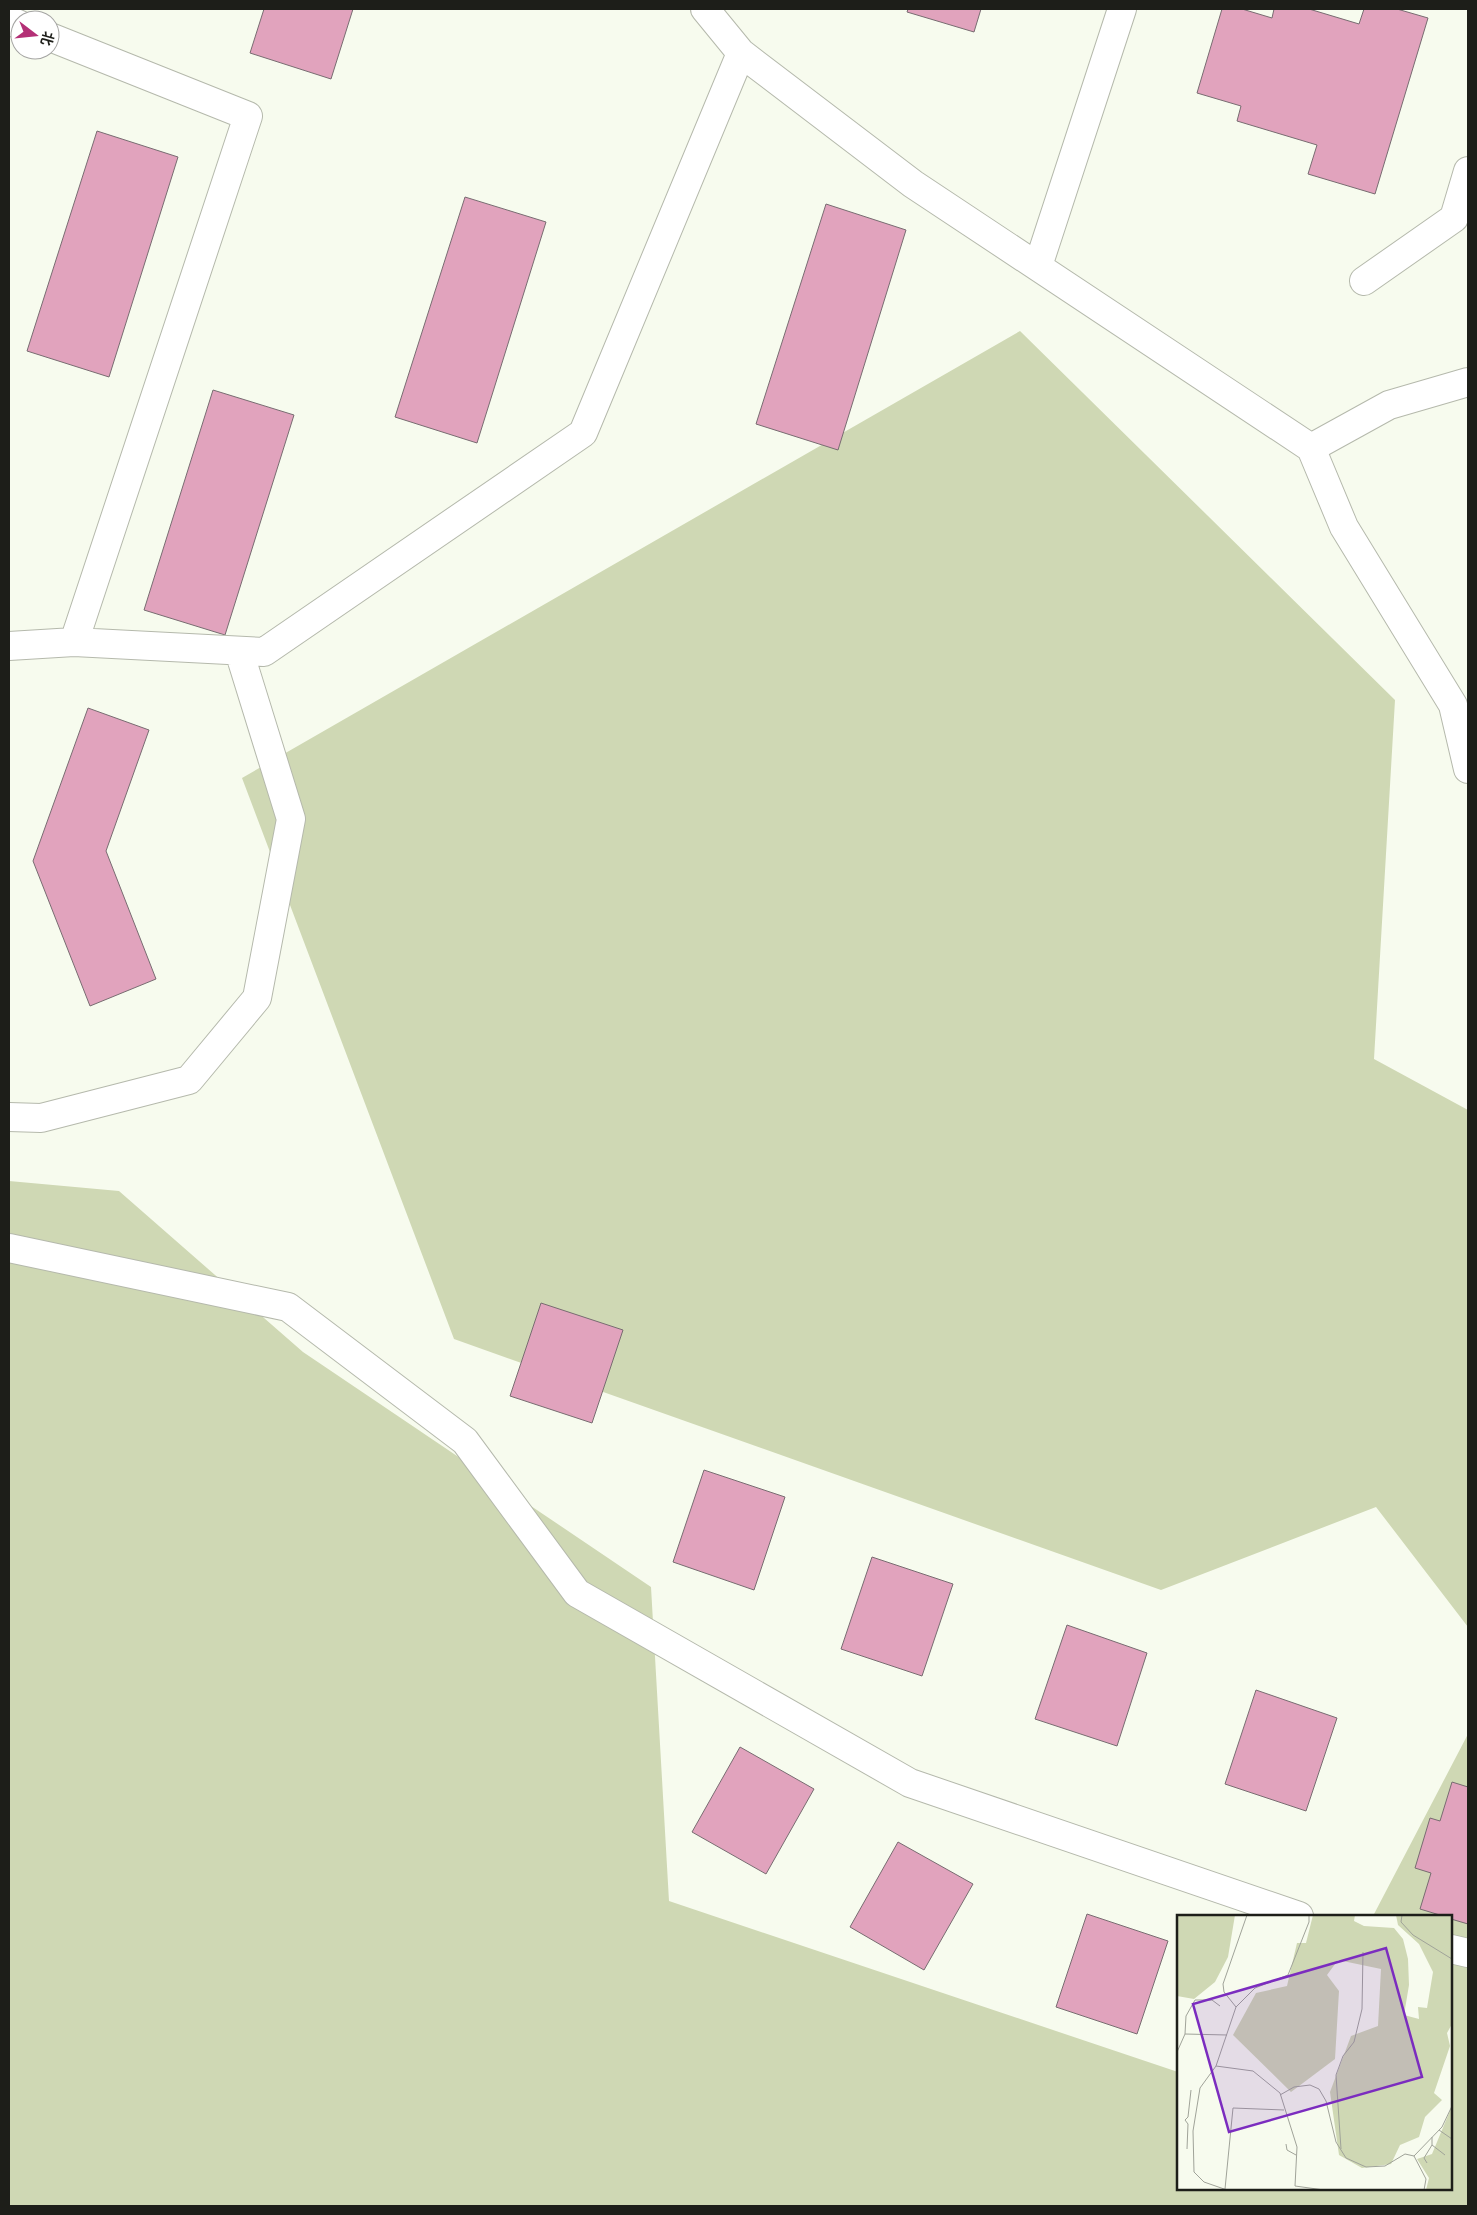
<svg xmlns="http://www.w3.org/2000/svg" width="1477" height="2215" viewBox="0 0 1477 2215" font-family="Mulish,'Noto Sans SC',sans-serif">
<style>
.green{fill:#cfd8b4}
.building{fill:#e1a3bd;stroke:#786c71}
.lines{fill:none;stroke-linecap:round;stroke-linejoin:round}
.minor-casing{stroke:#b5b9ac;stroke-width:30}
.minor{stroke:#fff;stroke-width:28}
.inset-road{fill:none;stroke:#a0a399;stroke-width:1}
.view{fill:#7b2cbf;fill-opacity:0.15;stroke:#7b2cbf;stroke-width:2.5}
.inset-edge{fill:none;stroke:#1d1e19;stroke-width:2.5}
</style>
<rect width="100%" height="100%" fill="#f7fbee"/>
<path class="green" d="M1020,331L1395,700L1374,1059L1468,1110V1627L1376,1507L1161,1590L454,1339L242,778Z
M9,1181L119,1191L303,1352L651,1587L669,1901L1178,2072V2189H1451V1916H1373L1468,1734V2206H9Z"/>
<path class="building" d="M264,9H353L331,79L250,53Z
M908,9H981L974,32L907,12Z
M1222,9H1242L1272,18L1274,9H1309L1359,24L1364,9H1397L1428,18L1375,194L1308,174L1317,145L1237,121L1241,106L1197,93Z
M97,131L178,157L109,377L27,351Z
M465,197L546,222L477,443L395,417Z
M826,204L906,230L838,450L756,424Z
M213,390L294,415L225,635L144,610Z
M88,708L149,730L106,851L156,979L90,1006L33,861Z
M541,1303L623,1330L592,1423L510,1396Z
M704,1470L785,1497L754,1590L673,1562Z
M872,1557L953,1584L922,1676L841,1649Z
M1067,1625L1147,1653L1117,1746L1035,1719Z
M1256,1690L1337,1718L1306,1811L1225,1784Z
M740,1747L814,1789L766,1874L692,1832Z
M1452,1782L1468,1787V1924L1451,1919V1916H1443L1420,1909L1431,1873L1415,1868L1430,1818L1440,1821Z
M898,1842L973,1884L924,1970L850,1927Z
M1087,1914L1168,1941L1137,2034L1056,2007Z"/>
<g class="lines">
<g class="minor-casing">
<path id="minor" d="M705,9L741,53L913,184L1311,448L1344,527L1453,705L1468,769
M9,20L20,25
M50,37L248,116L74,642
M1038,266L1122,9
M1364,281L1454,218L1468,171
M1311,448L1389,405L1468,382
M9,646L74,642L264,652L583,433L741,53
M9,1117L41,1118L189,1080L257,998L291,819L239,651
M9,1248L288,1307L465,1441L577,1593L910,1783L1299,1916
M1451,1949L1468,1953"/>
</g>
<use href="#minor" class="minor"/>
</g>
<g transform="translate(1177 1915)">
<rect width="275" height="275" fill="#f7fbee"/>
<path d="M0,0H58L51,42L38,67L17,84L0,81ZM136,0H178L177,6L187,11L217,13L226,24L231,44L232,70L227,100L242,104L241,92L250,93L256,57L242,29L221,10L219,0H275V109L270,118L273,131L257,178L265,185L248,202L242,222L223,230L214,249L185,253L162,240L153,177L174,121L201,111L204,54L161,45L150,60L162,76L158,144L114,177L56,120L79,78L110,71L120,28H129ZM275,191V275H249L252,263L240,244L255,239Z" fill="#cfd8b4"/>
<path class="inset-road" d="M225,0L224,7L236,20L275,44M43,91L35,85H18L9,101L8,119L50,120M59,92L47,77L46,69L70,0M0,137L8,119M39,151L76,156L103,178L120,232L118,271L147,275M103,180L117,172L133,170L142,174L149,186L159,227L169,243L189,252L208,251L228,239L237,241L249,264L247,275M8,205L11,202L14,175M8,205L11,209L10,234M262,215L275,224M255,222V230L268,240M109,229L110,235L119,240M164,234L159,160L166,141L177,127L185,94L186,37M237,241L265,212L275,191M250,248L247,243L255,230M48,274L56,193L107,195M50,275L27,267L17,257L16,216L23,173L39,151L59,92L78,73L111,60L132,7V0"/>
<path class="view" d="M209,33L245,162L52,217L16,89Z"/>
<rect width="275" height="275" class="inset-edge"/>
</g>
<rect width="1477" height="2215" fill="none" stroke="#1d1e19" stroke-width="20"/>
<g transform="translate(35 35) rotate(106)"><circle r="24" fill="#ffffff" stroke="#a5a5a3"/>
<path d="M0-4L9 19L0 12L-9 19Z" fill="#b43076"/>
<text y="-8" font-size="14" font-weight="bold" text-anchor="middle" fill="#1d1e19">北</text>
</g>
</svg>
